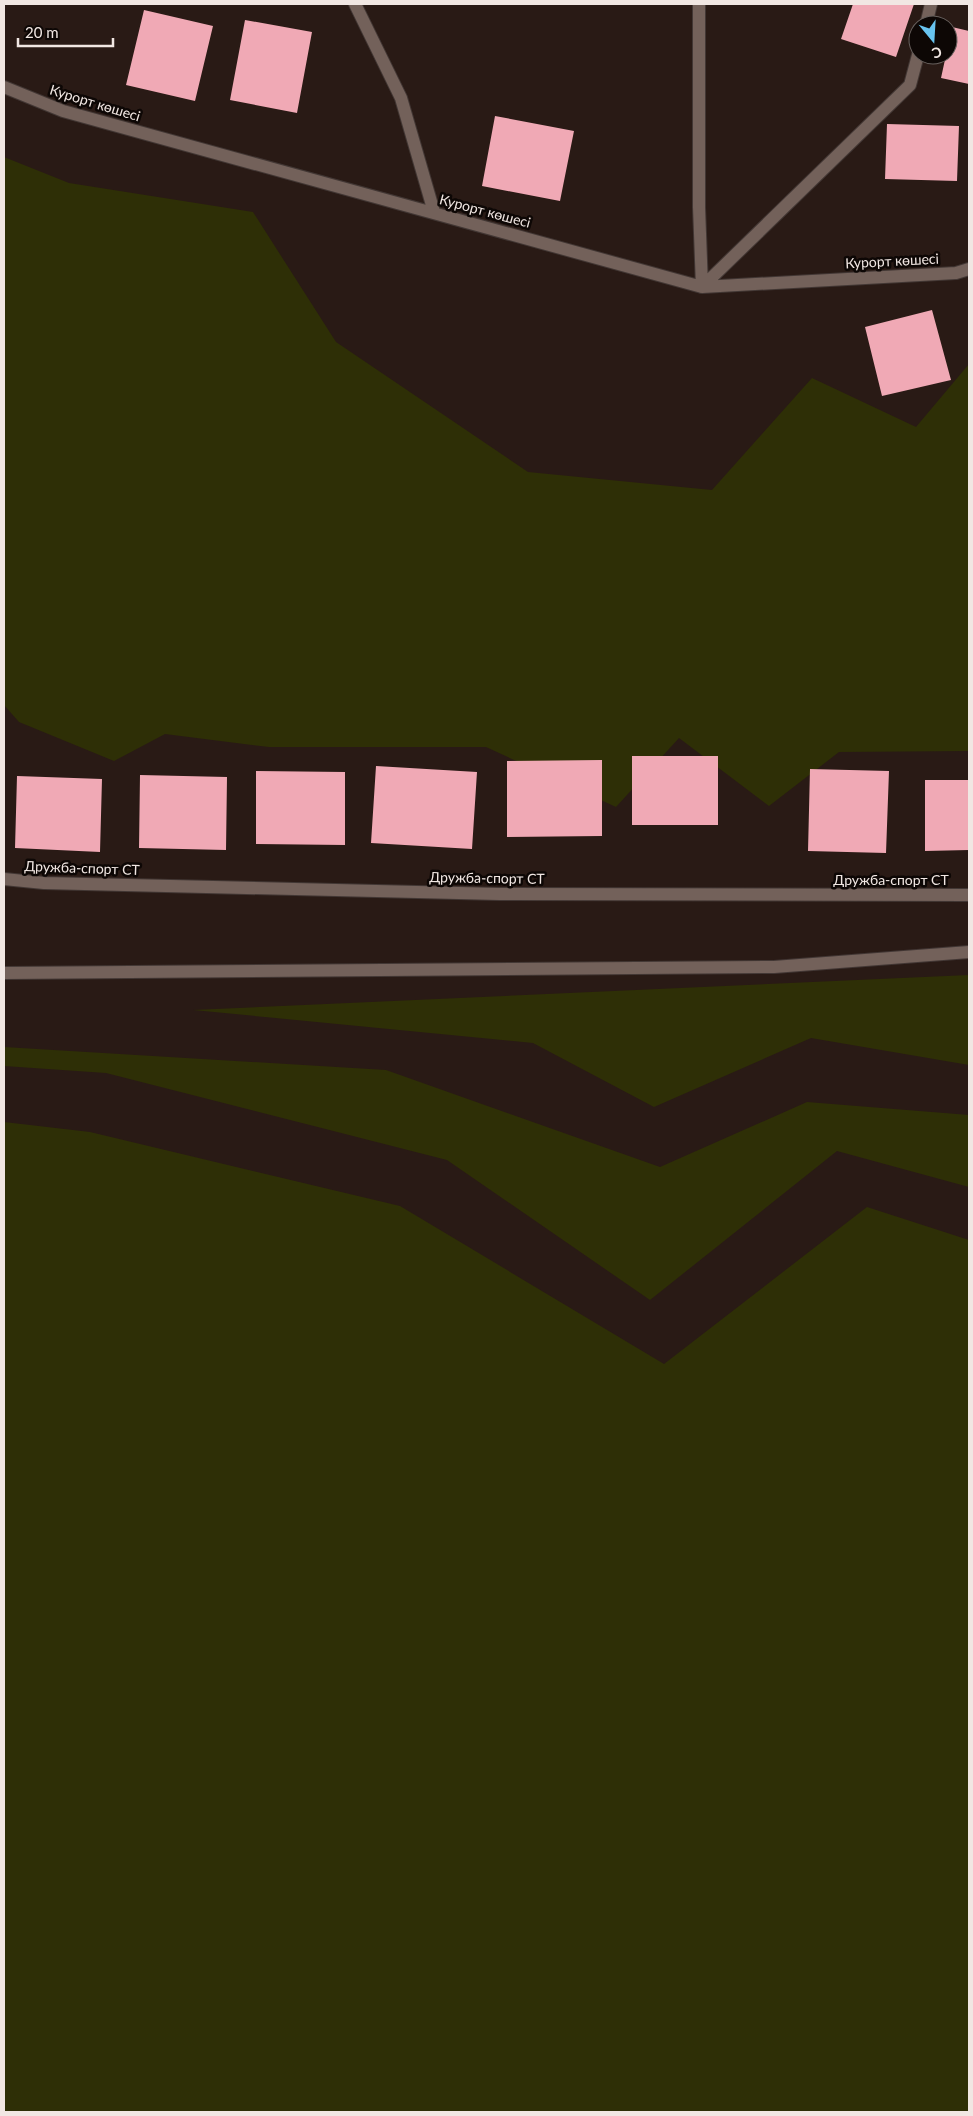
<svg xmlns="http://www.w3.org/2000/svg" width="973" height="2116" viewBox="0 0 973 2116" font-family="Lato,sans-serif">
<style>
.green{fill:#2e2f06}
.building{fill:#f0a9b5}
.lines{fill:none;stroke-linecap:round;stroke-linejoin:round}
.minor-casing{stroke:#423734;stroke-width:14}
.minor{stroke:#73615a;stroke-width:12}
.labels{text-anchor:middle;stroke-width:5;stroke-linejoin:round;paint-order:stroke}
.street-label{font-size:14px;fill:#f1e7e3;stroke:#0d0705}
</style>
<rect width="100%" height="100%" fill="#291a15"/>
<path class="green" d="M4,157L69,183L253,212L336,342L528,472L712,490L812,378L916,427L969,364V751L839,752L769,806L679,738L616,807L486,747H269L165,734L114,761L19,722L4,705Z
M969,975V1065L811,1038L654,1107L533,1043L193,1010Z
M4,1047L386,1070L660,1167L807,1102L969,1115V1187L837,1151L650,1300L447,1160L106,1073L4,1066Z
M4,1122L90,1132L400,1206L664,1364L867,1207L969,1240V2112H4Z"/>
<path class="building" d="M853,4H914L896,57L841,39Z
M144,10L213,26L195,101L126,85Z
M245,20L312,32L297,113L230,100Z
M952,27L969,31V84L941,78L946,55H948Z
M495,116L574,131L560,201L482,186Z
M887,124L959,126L957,181L885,179Z
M932,310L951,380L882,396L865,327Z
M632,756H718V825H632Z
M602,760V836L507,837V761Z
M376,766L477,772L472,849L371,843Z
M810,769L889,771L886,853L808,851Z
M256,771L345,772V845L256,844Z
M140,775L227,777L226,850L139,848Z
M17,776L102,779L100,852L15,848Z
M925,780H969V850L925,851Z"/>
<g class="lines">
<g class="minor-casing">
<path id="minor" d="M355,4L401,98L434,212
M699,4V207L702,287
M926,25L931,4
M4,87L63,111L702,287L956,273L969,269
M702,287L910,85L918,55
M4,879L44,883L499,894L969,895
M4,973L774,967L969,952"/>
</g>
<use href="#minor" class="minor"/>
</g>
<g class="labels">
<g class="street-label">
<text transform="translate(95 103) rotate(17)" y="5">Курорт көшесі</text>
<text transform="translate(485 211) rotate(15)" y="5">Курорт көшесі</text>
<text transform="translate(892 261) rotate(-3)" y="5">Курорт көшесі</text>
<text transform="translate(82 868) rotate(2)" y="5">Дружба-спорт СТ</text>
<text transform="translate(487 878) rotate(1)" y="5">Дружба-спорт СТ</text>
<text x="891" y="885">Дружба-спорт СТ</text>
</g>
</g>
<rect width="973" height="2116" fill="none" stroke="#f1e7e3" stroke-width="10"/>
<g transform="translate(933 40) rotate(162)"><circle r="24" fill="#0d0705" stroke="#68615e"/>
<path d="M0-4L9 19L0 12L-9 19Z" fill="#68c4f0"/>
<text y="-8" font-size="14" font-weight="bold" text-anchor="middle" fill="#f1e7e3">С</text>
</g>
<path d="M18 38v8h95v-8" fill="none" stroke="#f1e7e3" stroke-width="2.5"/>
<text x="25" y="38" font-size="15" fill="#f1e7e3" stroke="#0d0705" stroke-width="4" paint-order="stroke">20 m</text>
</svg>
